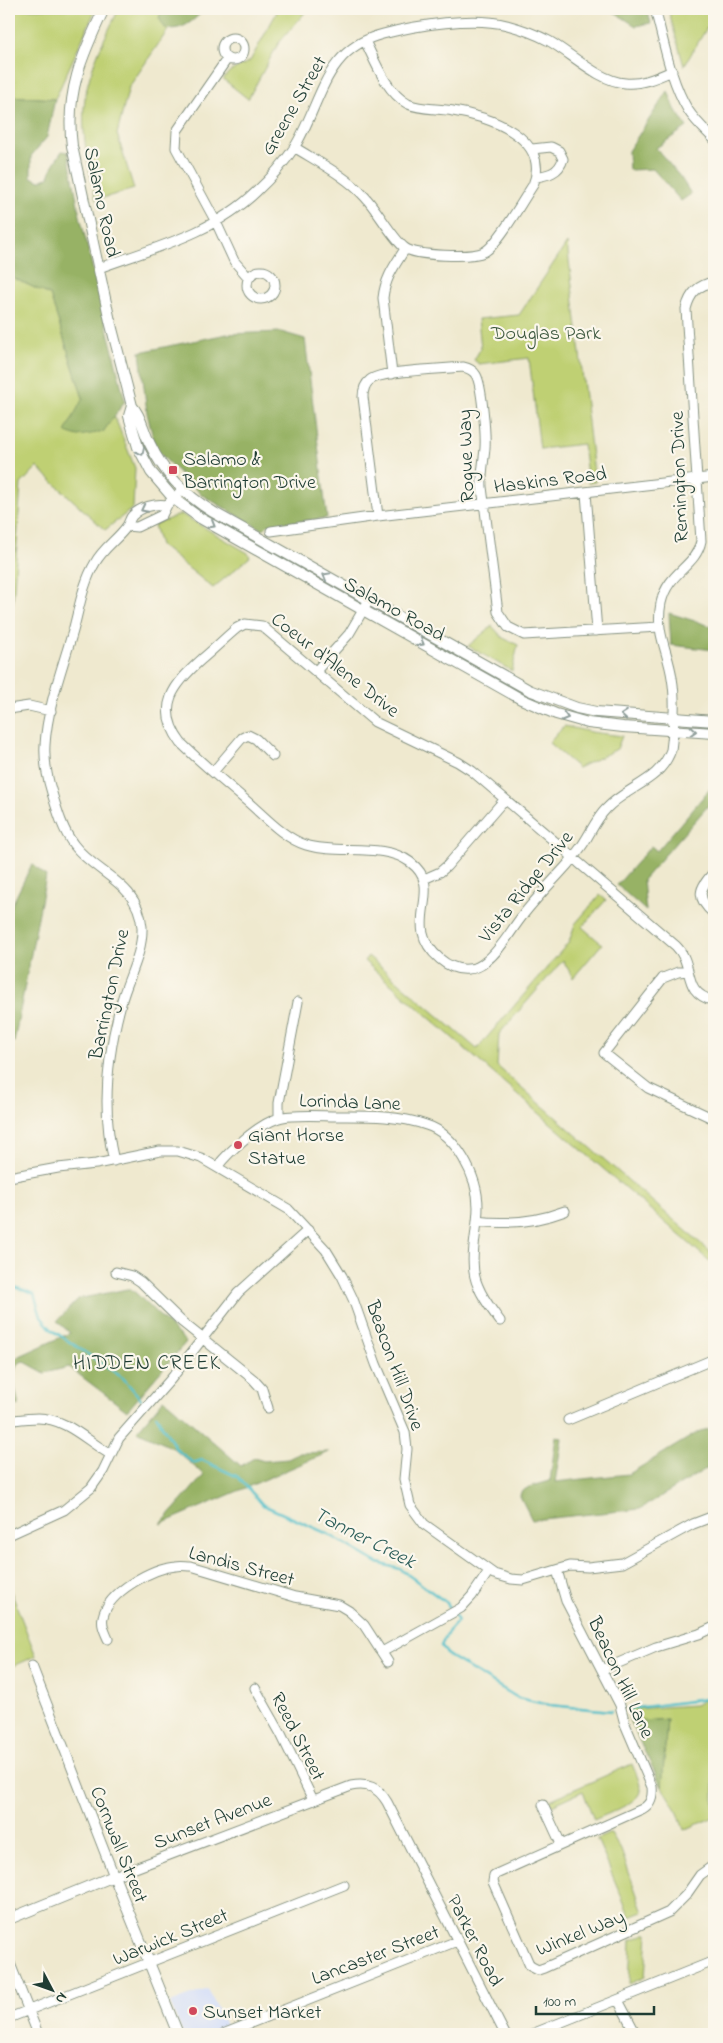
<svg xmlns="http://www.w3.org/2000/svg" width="723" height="2043" viewBox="0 0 723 2043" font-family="'Indie Flower',sans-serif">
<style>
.built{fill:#cedafa}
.green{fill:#bfd073;stroke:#6f8654}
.forest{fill:#97b265;stroke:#5b784c}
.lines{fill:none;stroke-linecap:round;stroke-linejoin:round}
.stream{stroke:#52c0ca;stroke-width:2.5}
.minor-casing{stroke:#879382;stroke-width:11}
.major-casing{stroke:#879382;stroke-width:12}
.minor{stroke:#fff;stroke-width:9}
.major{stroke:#fff;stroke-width:10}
.oneway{stroke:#8f9e9a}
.poi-dot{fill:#d1495b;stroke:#fbf7ec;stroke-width:2}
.labels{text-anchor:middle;stroke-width:4.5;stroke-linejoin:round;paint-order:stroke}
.street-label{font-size:20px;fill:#1f3d34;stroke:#fbf7ec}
.park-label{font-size:20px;fill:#3f5a41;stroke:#fbf7ec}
.poi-label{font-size:20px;fill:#1f3d34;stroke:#fbf7ec;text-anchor:start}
.neighbourhood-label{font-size:21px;letter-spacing:1px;fill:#1f3d34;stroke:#fbf7ec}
.water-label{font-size:21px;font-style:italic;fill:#2c5e5a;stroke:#fbf7ec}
</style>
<rect width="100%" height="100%" fill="#fbf7ec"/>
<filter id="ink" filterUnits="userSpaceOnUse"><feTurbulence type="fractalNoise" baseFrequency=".02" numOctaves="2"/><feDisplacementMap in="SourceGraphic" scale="10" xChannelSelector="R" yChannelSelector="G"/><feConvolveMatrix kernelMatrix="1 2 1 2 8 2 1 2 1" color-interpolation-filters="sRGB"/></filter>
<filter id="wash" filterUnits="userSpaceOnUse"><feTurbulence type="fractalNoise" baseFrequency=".0096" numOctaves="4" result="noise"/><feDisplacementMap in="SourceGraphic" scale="20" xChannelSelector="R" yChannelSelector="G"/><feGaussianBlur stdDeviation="1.12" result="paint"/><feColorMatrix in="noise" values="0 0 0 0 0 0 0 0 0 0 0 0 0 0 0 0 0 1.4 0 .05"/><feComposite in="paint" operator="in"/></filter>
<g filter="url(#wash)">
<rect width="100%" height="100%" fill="#efe9cf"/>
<path class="built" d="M208,1989L226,2025L206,2034H183L170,2003Z"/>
<path class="green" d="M9,9H96L55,99L10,96L9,99Z
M119,9H188L168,30L129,87L117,134L134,189L96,200C89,167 80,132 85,98C90,66 105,37 119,9Z
M271,9H308L278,44L248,99L223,79L229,72L250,61L277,12Z
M668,9H714V16L684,66Z
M567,243L595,482L588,483L583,444L540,449L529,358L479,364L474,360L481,348L478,319L519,315Z
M9,276L50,295L83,398L103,432L114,415L135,468L133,508L105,530L37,467L21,484L13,603L9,607Z
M181,514L248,553L250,557L213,588L160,545L154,525Z
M492,626L503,638L518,645L512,671L468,646Z
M564,726L591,732L622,736L617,749L578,768L549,743Z
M600,895L606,900L582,927L602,944L573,978L563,960L499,1034L497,1066L714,1255V1265L364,961L368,956L477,1049L569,942L575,924Z
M10,1589L36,1656L9,1668V1590Z
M714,1694V1817L684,1830L678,1813L662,1787L667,1719L630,1722L628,1711L634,1709L695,1705Z
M632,1764C635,1772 641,1782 640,1791C639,1803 604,1815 594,1820L583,1791L552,1805L550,1800Z
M611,1833L621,1850L643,1912L630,1917L597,1839Z
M648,1933L645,1977L629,1984L631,1940Z"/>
<path class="forest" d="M162,9H206C193,20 183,32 165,28L159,18Z
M609,9H647L651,23L636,26Z
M668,91L675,109L687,127L656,148L681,178L691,194L681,201L653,169L629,170L628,151Z
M10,96L55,99L47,137L31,156V177L40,181L49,177L53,165L62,151L68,152L80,216L125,401L103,432L78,436L65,432L83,398L50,295L9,276Z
M281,332L305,339L327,518L268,525L263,530L202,495L156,450L147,413L140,352L227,334Z
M669,613L714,627V650L671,645Z
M714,784V799L643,880L646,911L617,885L651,846L657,851Z
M32,864L46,876L14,1042L9,1040V911Z
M127,1289H131L139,1296L186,1342L127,1411L69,1367L45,1373L23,1361C7,1368 17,1393 19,1406L15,1404L9,1374V1361L70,1333L57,1321L78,1299Z
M164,1399L241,1466L254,1458L264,1461L288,1459L300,1453L329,1452L161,1524L204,1475L173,1448L137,1431Z
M714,1428V1464L640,1509L532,1520L520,1496L521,1492L529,1487L550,1481L556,1436L562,1438L555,1482L629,1474L700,1431Z
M667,1719L662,1787L630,1722Z"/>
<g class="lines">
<path class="stream" d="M9,1285L34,1294L41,1317L52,1330L123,1378L141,1399
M156,1415L176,1449L193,1463L202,1460L238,1477L263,1505L328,1534L378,1563L400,1569L447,1603L458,1621L448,1632L441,1646L449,1656L518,1698L549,1705L612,1711
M628,1709L714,1698"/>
</g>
</g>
<g filter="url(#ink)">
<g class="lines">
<g class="minor-casing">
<path id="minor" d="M655,9C664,42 670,80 688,110C695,121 705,130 714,139
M222 49a11 11 0 1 1 22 0a11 11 0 1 1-22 0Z
M227,59L177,131L176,148L216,222L234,261L248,277
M294,147C318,162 346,176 365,197C378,211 393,239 405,248C416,256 472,258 484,252C498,245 523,200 533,185C552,138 488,116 453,111C439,108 421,110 408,104C386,92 375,61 365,41
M532,149L551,147L559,151L563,159C559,173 548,175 536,177
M99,268C154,248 214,233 257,191C271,178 284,163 294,148C322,103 323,49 383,34C418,25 473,16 507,25C522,29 536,34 549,41C572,54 599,81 625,83C641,85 658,77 672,71
M247 285a14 14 0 1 1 28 0a14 14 0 1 1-28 0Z
M714,282C698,285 690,293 686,309L701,541C696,567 668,571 661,603C655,634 668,650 672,678C676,701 674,727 671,750C660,782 627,786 606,809C594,821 589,838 578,851L568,864C553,881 537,897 523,915C511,930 501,950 485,962C481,966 474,969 468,969C457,970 448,966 440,959C398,923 448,890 410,862C383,842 338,855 306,845C284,838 266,818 249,803C226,783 202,764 181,743C154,707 174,684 202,659C214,649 225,638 237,628L245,624L262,626L375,722L458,762L472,771L567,852L579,863L676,946C696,966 680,992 714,1001
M392,374L383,298C385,278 395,265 405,249
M586,493L597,631
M378,516L363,397C363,391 365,384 370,380C382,370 445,369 463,367C468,368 473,370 476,375C482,385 486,435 485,448C484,461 481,473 482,487L498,612L508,627L524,635L659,627
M127,526L137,527L162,515L167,505L182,490
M271,531L378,516L714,477
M316,671L349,634L369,600
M9,709L29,706L51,711
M213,772L242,738L248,735L256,739L273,756
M714,872C699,889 695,897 714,914
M424,879L440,872L447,866L505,799
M688,971L678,972L663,978L604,1053L648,1088L714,1119
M279,1118V1103L298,1002
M114,1161C101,1109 108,1051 122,1000C129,976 143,952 142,927C138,882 97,875 74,845C63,831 57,810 52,793C47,777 44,761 45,745C47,708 63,666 73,631C79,609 83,583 95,563C103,548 118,539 127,526C129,523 130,518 132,516C140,507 156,503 167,505
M217,1167C229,1151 259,1124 279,1118C292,1114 321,1116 336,1116C366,1116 397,1115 426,1125C456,1134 478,1177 478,1207C478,1232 467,1262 478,1286C483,1299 492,1310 500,1321
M9,1177L58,1168L96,1164L160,1151H178L201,1158L288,1209L326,1250L342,1276L353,1299L376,1364L405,1432L407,1449L404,1479L410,1505L424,1524L494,1574L511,1579L523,1580L570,1566L588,1567L622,1563L693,1524L714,1516
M477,1221C508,1225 536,1222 565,1211
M116,1272L132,1276L141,1282L182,1322L253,1379L262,1389L268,1408
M14,1420C22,1419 30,1418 38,1418C66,1418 87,1441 110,1454
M568,1420L714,1359
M9,1535L64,1510L91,1488L103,1471L119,1438L171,1379L238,1293L308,1230
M557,1570L566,1601L620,1705L625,1724L652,1787C653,1797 651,1804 642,1809L494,1875L493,1882L530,1966L538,1970L544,1968L669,1912L686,1895L700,1875L714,1865
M108,1639C105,1632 101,1625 103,1617C108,1592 152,1568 176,1566C181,1565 186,1566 191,1566L295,1597L339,1605L349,1611L364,1625L388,1662
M382,1652L461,1608L472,1596L489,1571
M32,1666L114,1876L351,1786C368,1783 378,1787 387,1802L505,2034
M602,1670L656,1647L699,1634L714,1627
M255,1688L281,1734L313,1800
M543,1805L561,1844
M9,1961L38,2034
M618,2000L636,2034
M9,2018L344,1885
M223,2034L457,1941
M532,2034L714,1961"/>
</g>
<g class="major-casing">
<path id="major" d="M104,9C82,55 65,93 72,146L110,321L132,406C142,417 143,431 150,444C164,474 185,495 213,512L529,690L577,708L596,712L714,721
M132,406L129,416L138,447L151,472L174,499L200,518L347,601L521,699L556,714L588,723L623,727L714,733
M9,1919L114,1876L178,2034"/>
</g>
<use href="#minor" class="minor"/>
<use href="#major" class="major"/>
</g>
<defs><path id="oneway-chevron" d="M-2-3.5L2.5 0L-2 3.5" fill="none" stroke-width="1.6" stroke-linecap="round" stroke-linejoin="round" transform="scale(1.25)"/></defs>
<g class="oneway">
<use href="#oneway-chevron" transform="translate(141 452) rotate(64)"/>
<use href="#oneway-chevron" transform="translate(144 509) rotate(153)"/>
<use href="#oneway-chevron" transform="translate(212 525) rotate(30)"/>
<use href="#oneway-chevron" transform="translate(326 576) rotate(-151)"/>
<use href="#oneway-chevron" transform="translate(421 643) rotate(29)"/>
<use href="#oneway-chevron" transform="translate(624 715) rotate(-175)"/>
<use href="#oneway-chevron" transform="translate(565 717) rotate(16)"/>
<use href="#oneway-chevron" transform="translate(693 731) rotate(3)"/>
</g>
</g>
<g class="poi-dot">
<rect x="168" y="465" width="10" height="10" rx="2.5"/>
<circle cx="238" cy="1145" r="5"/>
<circle cx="193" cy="2011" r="5"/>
</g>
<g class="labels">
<g class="street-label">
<text transform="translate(293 105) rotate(-60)" y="7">Greene Street</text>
<text transform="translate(103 202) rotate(78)" y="7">Salamo Road</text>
<text transform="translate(465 456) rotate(-92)" y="7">Rogue Way</text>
<text transform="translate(678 477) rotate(-92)" y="7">Remington Drive</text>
<text transform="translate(550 479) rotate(-7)" y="7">Haskins Road</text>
<text transform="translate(395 608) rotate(29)" y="7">Salamo Road</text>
<text transform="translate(336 664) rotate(38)" y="7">Coeur d'Alene Drive</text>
<text transform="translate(525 886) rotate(-51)" y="7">Vista Ridge Drive</text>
<text transform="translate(108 994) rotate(-78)" y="7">Barrington Drive</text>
<text transform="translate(350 1101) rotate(2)" y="7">Lorinda Lane</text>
<text transform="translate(396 1365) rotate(70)" y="7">Beacon Hill Drive</text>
<text transform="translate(242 1565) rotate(15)" y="7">Landis Street</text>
<text transform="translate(622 1677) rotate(65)" y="7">Beacon Hill Lane</text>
<text transform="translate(299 1736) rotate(63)" y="7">Reed Street</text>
<text transform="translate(212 1820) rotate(-21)" y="7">Sunset Avenue</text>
<text transform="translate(120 1844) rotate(68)" y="7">Cornwall Street</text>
<text transform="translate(580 1932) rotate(-22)" y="7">Winkel Way</text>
<text transform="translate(170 1936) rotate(-22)" y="7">Warwick Street</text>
<text transform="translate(476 1940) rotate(63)" y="7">Parker Road</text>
<text transform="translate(375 1954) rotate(-21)" y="7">Lancaster Street</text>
</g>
<g class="park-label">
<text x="546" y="339">Douglas Park</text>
</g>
<g class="poi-label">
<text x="183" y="465">Salamo &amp;<tspan x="183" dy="23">Barrington Drive</tspan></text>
<text x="248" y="1141">Giant Horse<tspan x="248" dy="23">Statue</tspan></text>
<text x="203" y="2018">Sunset Market</text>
</g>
<g class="neighbourhood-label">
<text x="147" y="1369">HIDDEN CREEK</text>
</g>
<g class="water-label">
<text transform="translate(365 1537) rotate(27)" y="7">Tanner Creek</text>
</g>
</g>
<rect width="723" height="2043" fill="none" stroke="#fbf7ec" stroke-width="30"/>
<g transform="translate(52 1990) rotate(131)" stroke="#fbf7ec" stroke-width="4" paint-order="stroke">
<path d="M0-4L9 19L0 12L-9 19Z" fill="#1f3d34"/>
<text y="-8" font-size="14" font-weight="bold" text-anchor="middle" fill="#1f3d34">N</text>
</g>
<path d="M536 2006v8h118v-8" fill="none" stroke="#1f3d34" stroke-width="2.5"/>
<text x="543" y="2006" font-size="15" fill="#1f3d34" stroke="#fbf7ec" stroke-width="4" paint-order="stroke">100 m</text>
</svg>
